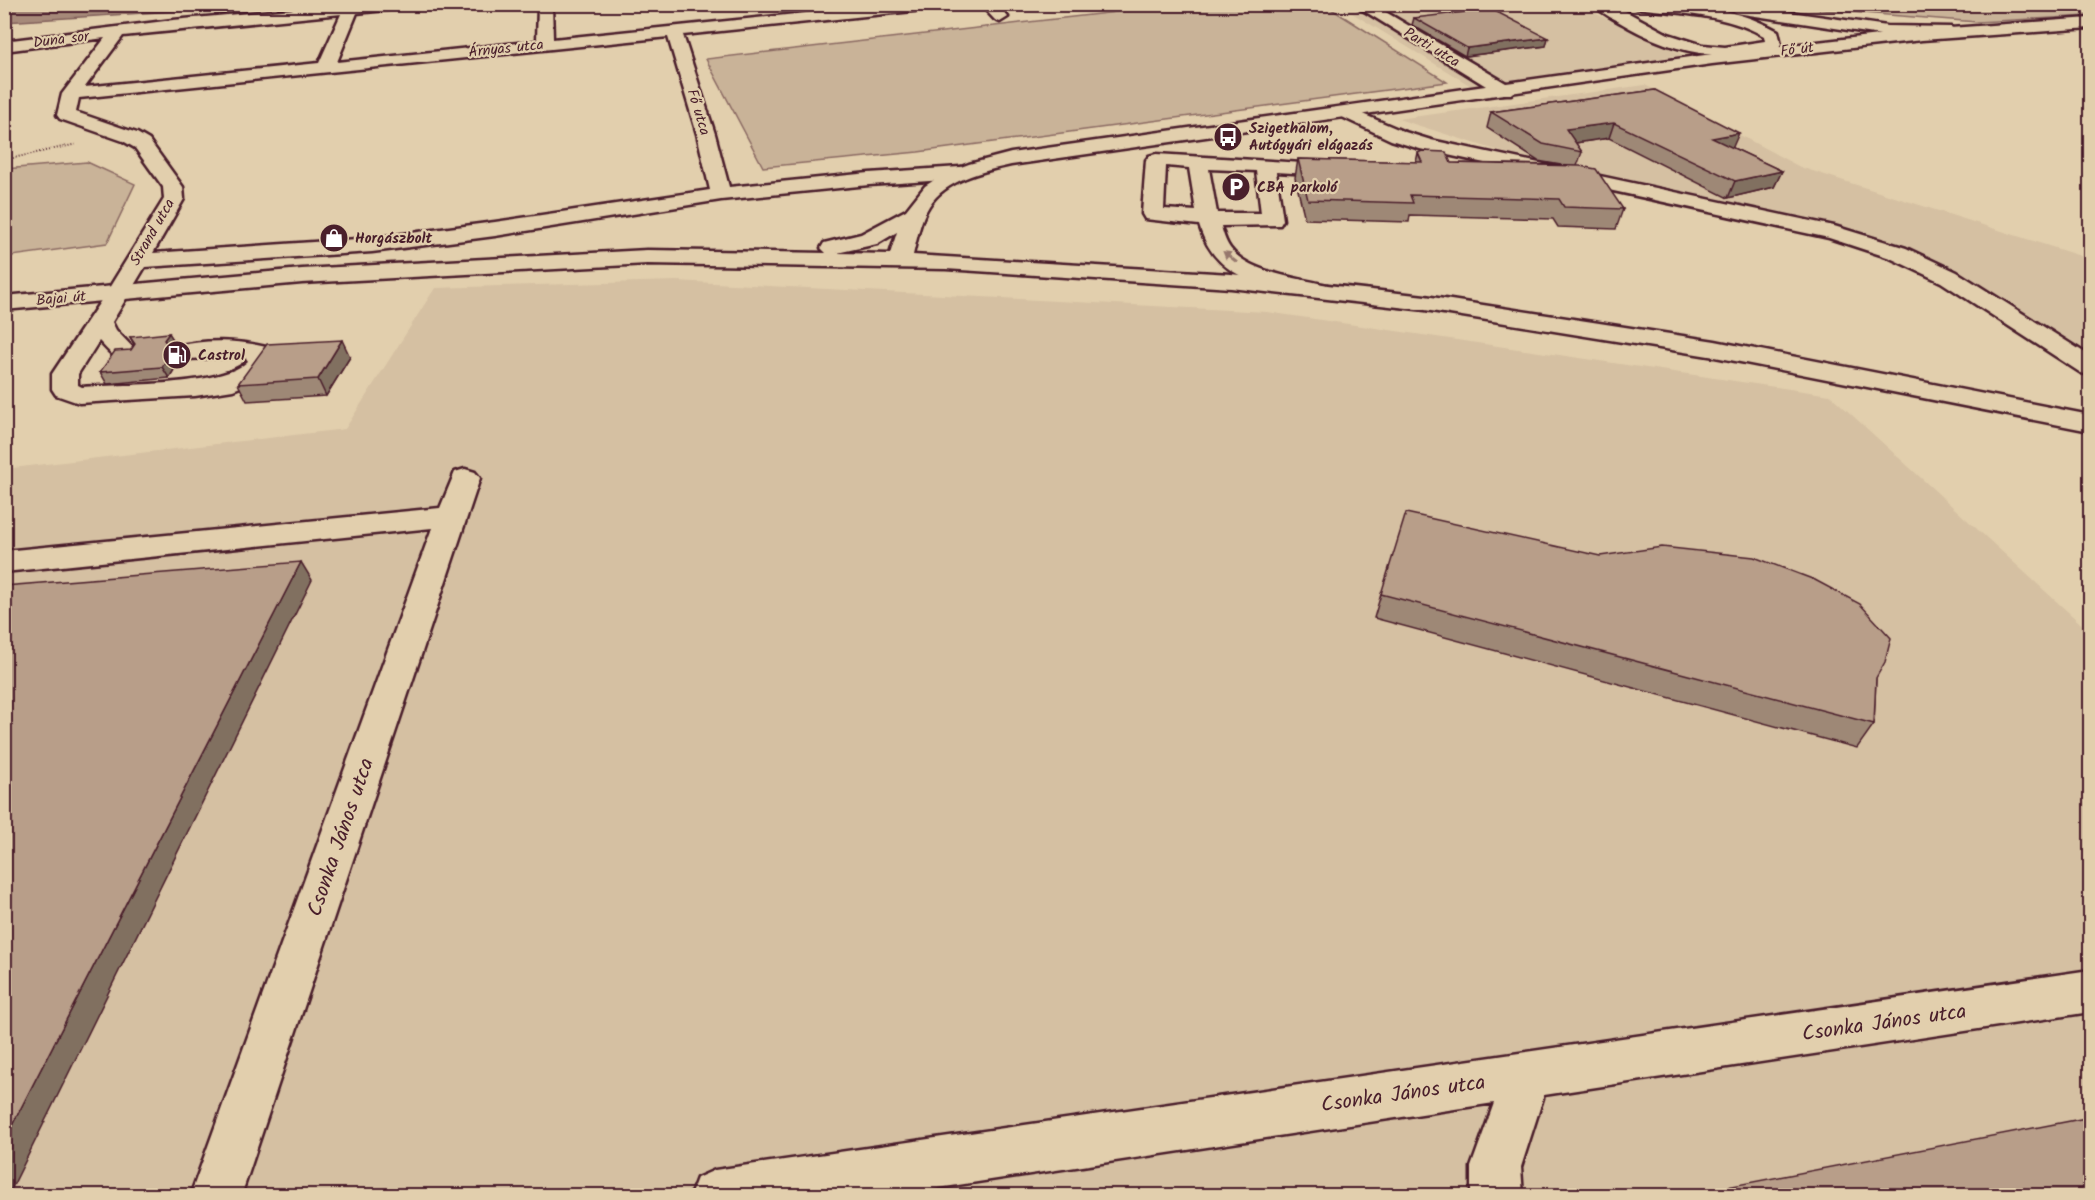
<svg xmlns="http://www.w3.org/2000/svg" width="2095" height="1200" viewBox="0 0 2095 1200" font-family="Kalam,sans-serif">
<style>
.built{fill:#d5c0a2}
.green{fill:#c9b398;stroke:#8a6962;stroke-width:1.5}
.water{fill:#a68979;stroke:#815f5a;stroke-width:1.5}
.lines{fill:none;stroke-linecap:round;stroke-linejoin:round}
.minor-casing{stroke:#4a1f2b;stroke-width:5}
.major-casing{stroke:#4a1f2b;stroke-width:5}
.path{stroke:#4a1f2b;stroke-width:2;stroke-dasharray:1 2;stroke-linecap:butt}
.minor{fill:#e2cfad;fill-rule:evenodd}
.major{fill:#e2cfad;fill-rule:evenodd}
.wall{fill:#9e8876;stroke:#4a1f2b;stroke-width:1.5}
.shaded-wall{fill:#816f60;stroke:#4a1f2b;stroke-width:1.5}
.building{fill:#b89e89;stroke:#4a1f2b;stroke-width:1.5}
.oneway{fill:#96776c}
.labels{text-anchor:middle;stroke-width:4.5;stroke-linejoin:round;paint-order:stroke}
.far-street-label{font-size:15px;fill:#4a1f2b;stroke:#e2cfad}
.far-poi-label{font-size:15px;font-weight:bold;fill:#4a1f2b;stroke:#e2cfad;text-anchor:start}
.near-street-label{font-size:21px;fill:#4a1f2b;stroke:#e2cfad}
</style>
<rect width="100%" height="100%" fill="#e2cfad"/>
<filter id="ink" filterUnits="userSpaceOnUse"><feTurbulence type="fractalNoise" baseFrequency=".0167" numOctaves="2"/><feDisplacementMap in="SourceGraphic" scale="12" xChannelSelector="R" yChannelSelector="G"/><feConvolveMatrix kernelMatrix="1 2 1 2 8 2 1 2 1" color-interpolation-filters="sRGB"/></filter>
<g filter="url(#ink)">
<path class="built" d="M1339,5H1578L1683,55L1471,86Z
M1645,85L1800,167L2090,259V363L1977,283L1903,251L1768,212L1521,158L1398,119Z
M676,281L1267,312L1830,395L2090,632V1195H5L4,469L345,429L435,288Z"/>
<path class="green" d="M2090,4V16L1977,22L1760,5Z
M1325,5L1447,82L918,152L763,167L706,59L1178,5Z
M87,162L135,184L107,243L5,257V169Z"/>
<path class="water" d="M4,5L5,4L266,5L5,22Z"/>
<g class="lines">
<g class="minor-casing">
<path id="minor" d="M349,4H411L404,8L357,13L337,62L537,41L538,4H552L553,39L893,4H949L942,8L683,35L715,134L729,187L869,173L960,167L967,169L970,173L967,177L960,179L869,185L721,200L495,236L372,252L145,267L112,322L116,330L140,355L136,360C118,365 111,353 99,341L78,374V385L82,387C120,384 223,387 248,361L246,358L241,357L186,359L177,356L173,351L177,346C205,339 239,340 266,347L274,362L260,379L233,390L195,396L79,403L56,395L52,389V374L106,293L164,199L163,187L135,148L123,141L60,119L57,115L62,94L105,38L4,51V41L173,20ZM341,14L319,63L85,87L123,36ZM668,37L697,134L710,190L495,222L372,238L153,253L184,199L183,187L149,140L137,133L76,112L79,98Z
M980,4H996L1008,17L1000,22L995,20Z
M1353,4H1372L1511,86L1514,90L1511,94H1499Z
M1593,4H1612L1668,34L1703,45L1725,47L1765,41L1764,36C1726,14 1680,14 1637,8L1630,4C1681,4 1732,5 1778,31L1781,44L1779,47C1722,62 1679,55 1628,27C1617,20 1601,14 1593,4Z
M1741,5L1887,26L1951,27L1959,32L1951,37L1887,36L1736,13L1733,10L1736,7Z
M1346,107L1405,132L1431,140L1834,226L1906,248L1957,272L2090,356V375L2081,373L1941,282L1890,258L1829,238L1420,149L1391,140L1340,116L1337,112L1340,108Z
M1156,154L1350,166L1353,170L1350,174L1343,176L1276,172L1283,220L1280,225L1221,226C1223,233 1225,241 1230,248C1248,273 1299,278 1327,285L1331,290L1327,295L1319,297C1267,284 1217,284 1199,225L1145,219L1142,214L1146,160L1149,156ZM1166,166L1189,168L1196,211L1164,209ZM1209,169L1256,171L1261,213H1217Z
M465,469L475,472L480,478L241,1196H190L432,528L4,572V551L440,508L455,472Z
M2090,970V1012L1544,1095L1521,1167L1523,1196H1471V1167L1494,1103L886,1196H690L697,1178L715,1170Z"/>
</g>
<g class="major-casing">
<path id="major" d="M2090,18V28L1922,40L1712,64L1011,165C983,171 945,180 929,206C920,220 917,239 913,255L1231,274L1425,296L1715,341L2090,415V431L1715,357L1425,310L1231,288L946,269L647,264L302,283L4,310V296L302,269L647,250L826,253L821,248L824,243L861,234L906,210L925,186L945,173L969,164L1011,153L1712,54L1922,30ZM897,232L890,254L837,253L877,244Z"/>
</g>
<path class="path" d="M4,160L77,144"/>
<use href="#minor" class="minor"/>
<use href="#major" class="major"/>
</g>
<path class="wall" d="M1414,18L1546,46L1465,56L1412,25Z
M1655,90L1733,148L1782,171L1774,187L1728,198L1609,138L1575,143L1582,152L1577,166L1623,209L1616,229L1558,227L1553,219L1410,215L1409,222L1305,219L1295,178L1298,159L1416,162L1418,153L1451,163L1561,165L1538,161L1487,128L1491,112Z
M130,337L176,344L173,348L180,360L169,378L107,384L100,372L131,350L134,345Z
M350,357L326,396L247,401L238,384Z
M1381,594L1876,678L1874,724L1857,748L1374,618Z"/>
<path class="shaded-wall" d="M1548,38L1546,46L1465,56L1467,48Z
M1614,123L1609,138L1561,145L1566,129Z
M1739,133L1732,149L1712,138Z
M1782,171L1774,187L1728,198L1735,181Z
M169,333L176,344L171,351L164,340Z
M342,340L350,357L326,396L318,379Z
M174,348L180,360L169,378L162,367Z
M301,562L312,580L8,1196H4V1141Z"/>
<path class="building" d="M1491,9L1548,38L1467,48L1414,18Z
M1655,90L1739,133L1712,138L1782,171L1735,181L1614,123L1566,129L1582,152L1543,144L1491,112Z
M1422,151L1446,152L1451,163L1580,166L1596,169L1623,209L1564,207L1559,199L1410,195L1413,203L1308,200L1298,159L1422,162L1418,153Z
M169,333L164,340L169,346L174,348L162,367L100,372L115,351L131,350L135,344L130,337Z
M342,340L318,379L238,384L267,344Z
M1406,513L1600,556L1662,547L1754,557L1815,580L1860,604L1891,638L1885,662L1876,678L1874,724L1381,594Z
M301,562L4,1141V586Z
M2091,1117V1196H1685V1195Z"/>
<defs><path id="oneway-solid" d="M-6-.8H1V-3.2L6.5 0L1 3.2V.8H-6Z" transform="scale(1.5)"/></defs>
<use class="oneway" href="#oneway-solid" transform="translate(1230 257) rotate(-142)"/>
</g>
<defs>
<g id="bus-disc" transform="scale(1.5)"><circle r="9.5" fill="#4a1f2b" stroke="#e2cfad"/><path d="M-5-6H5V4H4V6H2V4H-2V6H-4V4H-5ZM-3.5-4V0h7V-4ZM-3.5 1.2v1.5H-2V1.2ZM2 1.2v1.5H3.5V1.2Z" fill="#fff"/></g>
<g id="parking-disc" transform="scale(1.5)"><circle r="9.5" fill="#4a1f2b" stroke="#e2cfad"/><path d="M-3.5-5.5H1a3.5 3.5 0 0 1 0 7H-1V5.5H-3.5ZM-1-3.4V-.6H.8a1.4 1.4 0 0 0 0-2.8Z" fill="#fff"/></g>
<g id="shop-disc" transform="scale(1.5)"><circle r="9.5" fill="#4a1f2b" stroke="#e2cfad"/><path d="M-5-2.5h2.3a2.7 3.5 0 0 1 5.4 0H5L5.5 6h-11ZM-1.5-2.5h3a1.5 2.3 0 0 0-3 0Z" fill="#fff"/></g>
<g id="fuel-disc" transform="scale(1.5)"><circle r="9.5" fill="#4a1f2b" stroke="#e2cfad"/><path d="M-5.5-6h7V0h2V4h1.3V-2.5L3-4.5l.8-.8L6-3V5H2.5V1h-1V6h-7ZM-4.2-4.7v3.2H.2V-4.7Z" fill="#fff"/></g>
</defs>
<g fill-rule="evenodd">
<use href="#bus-disc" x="1228" y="137"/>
<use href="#parking-disc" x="1236" y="187"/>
<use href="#shop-disc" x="334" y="238"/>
<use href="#fuel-disc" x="177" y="355"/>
</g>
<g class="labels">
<g class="far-street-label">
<text transform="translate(61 39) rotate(-7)" y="5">Duna sor</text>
<text transform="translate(1432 47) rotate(31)" y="5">Parti utca</text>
<text transform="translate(506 48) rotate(-6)" y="5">Árnyas utca</text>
<text transform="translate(1797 49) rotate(-7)" y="5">Fő út</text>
<text transform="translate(699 112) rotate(73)" y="5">Fő utca</text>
<text transform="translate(152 232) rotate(-60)" y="5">Strand utca</text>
<text transform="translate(61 298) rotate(-5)" y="5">Bajai út</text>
</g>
<g class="far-poi-label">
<text x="1249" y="133">Szigethalom,<tspan x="1249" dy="17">Autógyári elágazás</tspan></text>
<text x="1257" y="192">CBA parkoló</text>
<text x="355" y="243">Horgászbolt</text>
<text x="198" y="360">Castrol</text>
</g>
<g class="near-street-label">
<text transform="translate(340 837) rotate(-71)" y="7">Csonka János utca</text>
<text transform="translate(1884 1022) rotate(-8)" y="7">Csonka János utca</text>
<text transform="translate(1403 1093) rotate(-8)" y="7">Csonka János utca</text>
</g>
</g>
<rect width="2095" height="1200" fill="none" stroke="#e2cfad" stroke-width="24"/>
<rect x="12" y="12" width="2071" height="1176" fill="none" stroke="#4a1f2b" stroke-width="2" filter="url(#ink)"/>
</svg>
